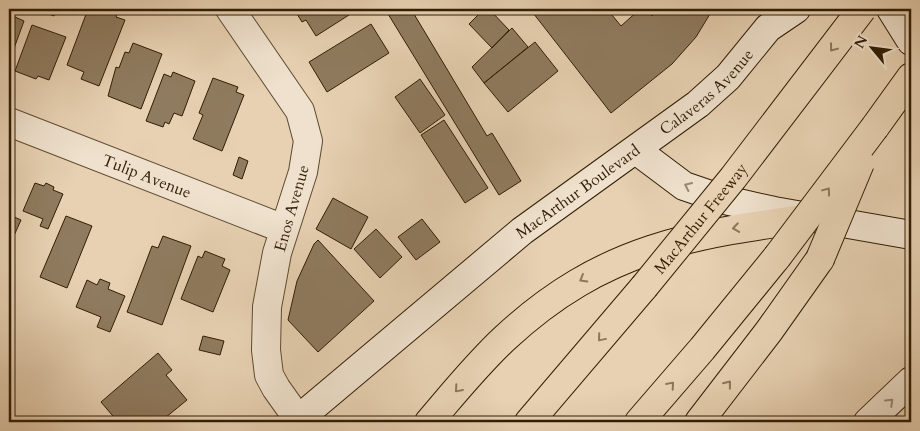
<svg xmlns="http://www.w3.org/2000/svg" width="920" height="431" viewBox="0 0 920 431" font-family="Cardo,serif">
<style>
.building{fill:#8f7b5f;stroke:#301d05}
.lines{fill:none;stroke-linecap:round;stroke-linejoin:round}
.minor-casing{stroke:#5e4a30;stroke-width:30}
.secondary-casing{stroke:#301d05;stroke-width:30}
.motorway-casing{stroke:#301d05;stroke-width:30}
.minor{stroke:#efe1cd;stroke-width:28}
.secondary{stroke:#efe1cd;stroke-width:28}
.motorway{stroke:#e7d1b2;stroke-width:28}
.motorway-bridge-casing{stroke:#301d05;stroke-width:30;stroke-linecap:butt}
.motorway-bridge{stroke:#e7d1b2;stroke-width:28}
.oneway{stroke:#8c775c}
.oneway2{stroke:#998973}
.labels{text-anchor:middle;stroke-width:4;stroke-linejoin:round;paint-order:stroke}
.street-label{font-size:16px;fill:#301d05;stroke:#efe1cd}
</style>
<rect width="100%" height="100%" fill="#e7d1b2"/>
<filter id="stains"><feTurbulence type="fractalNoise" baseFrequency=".004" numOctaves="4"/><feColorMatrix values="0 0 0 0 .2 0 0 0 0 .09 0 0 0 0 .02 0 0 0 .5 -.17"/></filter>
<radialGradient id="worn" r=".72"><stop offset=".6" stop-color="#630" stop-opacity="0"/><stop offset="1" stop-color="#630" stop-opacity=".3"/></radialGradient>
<path class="building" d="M41,9H57L54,16L41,11Z
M88,9H119L116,17L125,20L99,86L81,79L84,72L67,65Z
M294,9H345L349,15L316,36L306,20L302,22Z
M385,9H411L487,136L492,133L521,181L499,195Z
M484,9H489L509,30L492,48L469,24Z
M530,9H607L621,26L640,9H648L652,16L656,9H713L696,37L672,64L611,113Z
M9,12L14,14L13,16L24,21L9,62Z
M371,24L389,53L327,92L309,62Z
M32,25L66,37L49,80L38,76L36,79L15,71Z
M512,28L528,47L484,83L472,67Z
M535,42L558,71L508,112L484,83Z
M133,43L162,54L141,109L108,96L116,67L119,68L125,52L129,53Z
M173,72L195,81L182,116L174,113L169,124L165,122L163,127L146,121L164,74L171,77Z
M213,78L238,87L236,92L244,95L222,151L193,139L203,115L199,113Z
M420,79L445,115L420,133L395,97Z
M444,120L488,188L465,203L421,135Z
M239,157L248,161L242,179L233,175Z
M35,183L44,186L46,183L54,187L53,190L63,194L48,229L40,226L43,219L23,211Z
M333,198L368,217L351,249L316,229Z
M12,216L21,220L12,240L9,238V223Z
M66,216L92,226L67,288L40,277Z
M422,219L440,242L416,260L398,237Z
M376,229L402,257L380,278L354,249Z
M163,236L191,246L162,325L127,312L152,246L158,248Z
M318,240L374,301L318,352L288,320L297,281L314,244Z
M205,251L225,259L222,266L230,270L213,312L181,299L198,256L202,258Z
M100,279L110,283L108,289L125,296L110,332L97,327L101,317L76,307L87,280L97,285Z
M203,336L224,341L220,355L199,350Z
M158,353L172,370L166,375L187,400L160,422H118L101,402Z"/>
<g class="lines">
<g class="minor-casing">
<g id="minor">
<path d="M230,9L300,111L308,141L303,172L277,253L267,307L266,350L269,375L276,388L298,419"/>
<path id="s1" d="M9,122L284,229"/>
</g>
</g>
<g class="secondary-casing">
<g id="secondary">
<path d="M891,9L911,41"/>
<path d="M636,150L684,186L725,200L774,211L911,235"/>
<path id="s2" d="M295,422L522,231L698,104L728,77L768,28L796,9"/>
<path d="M868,422L911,381"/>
</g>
</g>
<g class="motorway-casing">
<path id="motorway" d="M875,127L911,77
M429,422C453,394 477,364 505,338C603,247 692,234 819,217
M529,422L644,287
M639,422L702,349L777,257
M699,422L769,331L820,259"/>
</g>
<use href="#minor" class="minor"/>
<use href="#secondary" class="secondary"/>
<use href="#motorway" class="motorway"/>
<g class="motorway-bridge-casing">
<g id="motorway-bridge">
<path d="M777,257L875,127"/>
<path d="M820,259L860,163"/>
<path id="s3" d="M644,287L733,178L862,9"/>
</g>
</g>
<use href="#motorway-bridge" class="motorway-bridge"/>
</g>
<defs><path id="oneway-chevron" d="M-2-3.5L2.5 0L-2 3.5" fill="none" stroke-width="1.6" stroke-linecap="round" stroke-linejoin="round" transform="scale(1.25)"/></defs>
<g class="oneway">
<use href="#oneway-chevron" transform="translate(833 48) rotate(127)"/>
<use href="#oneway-chevron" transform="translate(827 191) rotate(-53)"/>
<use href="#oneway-chevron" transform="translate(736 228) rotate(171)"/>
<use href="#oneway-chevron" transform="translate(583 279) rotate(150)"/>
<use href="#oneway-chevron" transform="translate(601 338) rotate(130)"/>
<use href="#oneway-chevron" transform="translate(728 384) rotate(-52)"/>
<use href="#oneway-chevron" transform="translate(671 385) rotate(-49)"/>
<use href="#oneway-chevron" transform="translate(458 389) rotate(131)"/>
</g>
<g class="oneway2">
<use href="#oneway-chevron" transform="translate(688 186) rotate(-155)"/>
<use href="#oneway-chevron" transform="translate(890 402) rotate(-44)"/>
</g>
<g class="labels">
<g class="street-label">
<text dy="6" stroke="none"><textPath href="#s2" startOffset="528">Calaveras Avenue</textPath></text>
<text dy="6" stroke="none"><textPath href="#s1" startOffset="148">Tulip Avenue</textPath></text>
<text dy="6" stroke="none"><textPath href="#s2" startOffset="365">MacArthur Boulevard</textPath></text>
<text transform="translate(291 208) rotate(-74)" y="6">Enos Avenue</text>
<text dy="6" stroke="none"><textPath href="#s3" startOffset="89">MacArthur Freeway</textPath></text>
</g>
</g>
<rect width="920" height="431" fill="none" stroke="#e7d1b2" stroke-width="30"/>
<rect x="10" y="10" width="900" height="411" fill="none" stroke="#301d05" stroke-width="2.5"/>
<rect x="15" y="15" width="890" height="401" fill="none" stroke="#301d05"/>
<g transform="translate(872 48) rotate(299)" stroke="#efe1cd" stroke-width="4" paint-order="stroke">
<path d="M0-4L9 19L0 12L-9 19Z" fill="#301d05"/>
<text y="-8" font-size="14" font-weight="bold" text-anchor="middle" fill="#301d05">N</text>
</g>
<rect width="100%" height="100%" filter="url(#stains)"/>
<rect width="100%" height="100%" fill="url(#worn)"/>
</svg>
